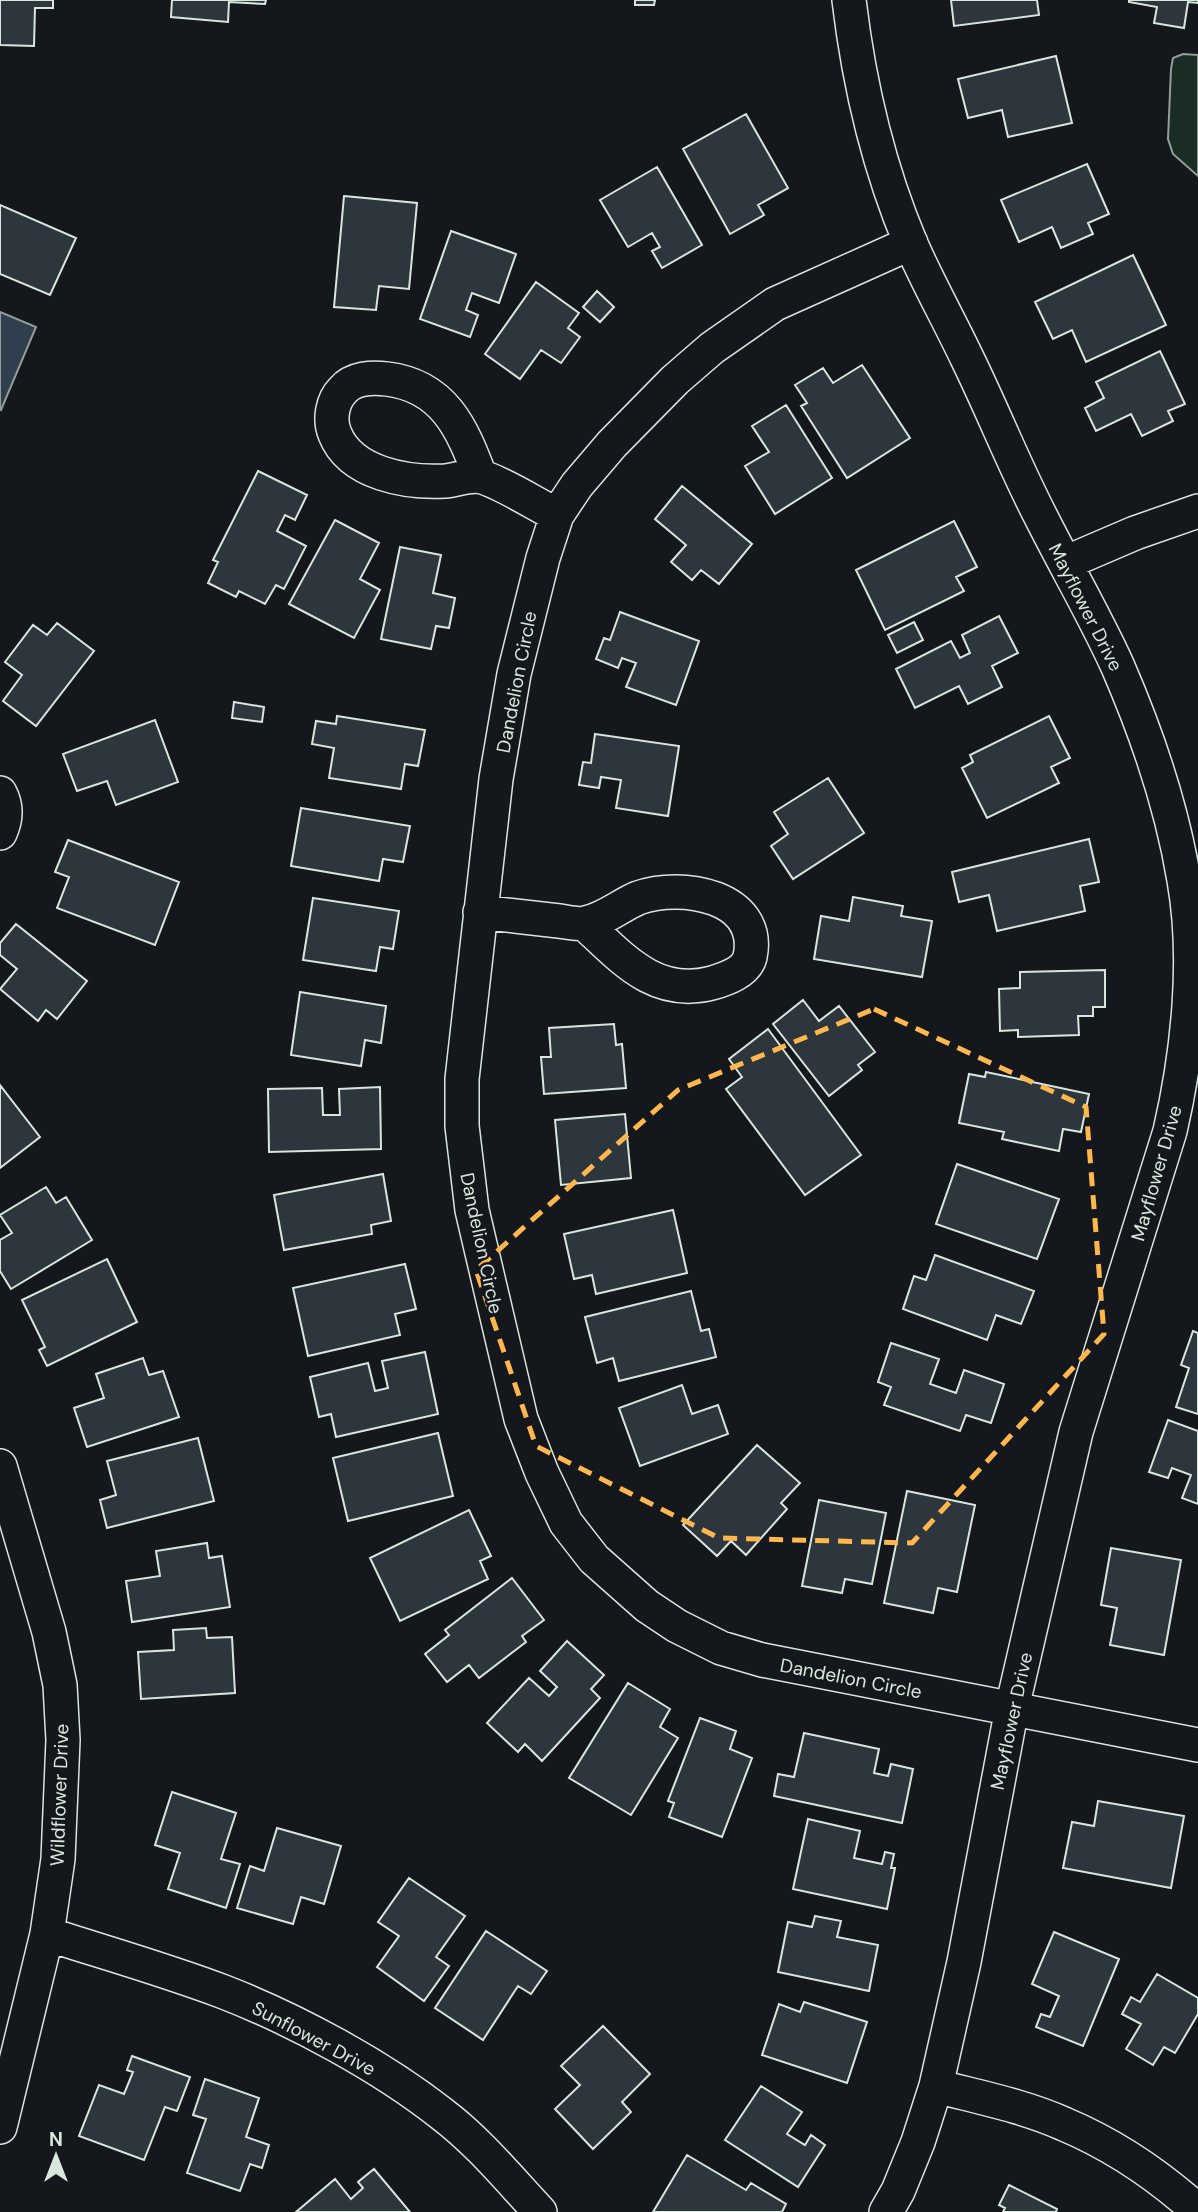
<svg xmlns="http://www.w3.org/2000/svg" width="1198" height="2212" viewBox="0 0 1198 2212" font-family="'DM Sans',sans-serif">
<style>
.green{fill:#1a2d24;stroke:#939e99;stroke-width:2}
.water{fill:#2f3f4d;stroke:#939e99;stroke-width:2}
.building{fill:#2c363c;stroke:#d8e6dc;stroke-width:2}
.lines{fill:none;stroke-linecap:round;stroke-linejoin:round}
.street-casing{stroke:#d8e6dc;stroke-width:36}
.street{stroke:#14181c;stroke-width:33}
.marked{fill:none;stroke:#ffb74d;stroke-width:5;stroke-dasharray:14 9;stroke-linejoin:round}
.labels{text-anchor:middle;stroke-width:5;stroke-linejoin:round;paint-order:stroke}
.street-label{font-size:19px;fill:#d8e6dc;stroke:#14181c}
</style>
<rect width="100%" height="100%" fill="#14181c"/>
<path class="green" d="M1183,54L1198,55V176L1173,154L1168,139L1171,69L1173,58Z"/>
<path class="water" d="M0,312L36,327L1,410L0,409Z"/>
<path class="building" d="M0,0H53V8H35L34,46L0,45Z
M172,0H266L265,4L229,2L228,22L171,17Z
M635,0H655L654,5H635Z
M951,0H1037L1039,15L954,26Z
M1129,0H1198V3L1188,2L1184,28L1154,23L1157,7L1129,2Z
M1056,56L1072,123L1008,137L1002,110L968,118L958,79Z
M746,114L788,188L758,205L764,215L730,234L683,149Z
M1087,164L1109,214L1088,223L1093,234L1061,248L1052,227L1019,242L1001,200Z
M657,167L702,245L662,268L652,251L660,247L652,233L628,247L600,200Z
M344,196L417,203L409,289L379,286L376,310L334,307Z
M0,205L76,238L50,295L0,274Z
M451,231L516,254L499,303L472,293L466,310L478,315L470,337L420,319Z
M1133,255L1166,325L1086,362L1072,330L1053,339L1035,302Z
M536,282L579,313L568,328L580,337L561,363L541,350L520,379L485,354Z
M597,291L614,307L600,322L583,307Z
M1160,351L1185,404L1168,411L1173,421L1142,436L1131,414L1096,431L1085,408L1104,398L1096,382Z
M862,365L910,438L847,478L801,406L807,403L795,385L823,368L833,383Z
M786,405L832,478L775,514L745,466L769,452L752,426Z
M258,471L307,495L295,520L285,515L277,531L306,546L284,589L276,585L265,604L239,591L236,597L208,583L218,562L213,560Z
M682,486L752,544L719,584L701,570L692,580L671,562L686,545L655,519Z
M335,520L379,543L360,579L380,590L354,638L289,604Z
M954,521L977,567L956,577L964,591L885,630L856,570Z
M400,547L441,555L433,593L455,598L449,628L436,626L431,649L381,639Z
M620,612L699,641L676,705L626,687L636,663L622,658L618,668L596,659L604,638L610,640Z
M999,616L1018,653L992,666L1002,687L968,704L959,686L915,708L896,669L951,641L960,658L970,653L962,635Z
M914,622L923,640L897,653L888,635Z
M57,623L94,651L36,726L3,701L22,675L5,662L33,625L47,635Z
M234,702L264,707L262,722L232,718Z
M337,716L425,730L418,766L405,764L401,789L329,778L334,748L312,744L316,721L336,724Z
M1049,716L1070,758L1051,767L1059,783L987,818L962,768L973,762L970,755Z
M155,720L178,782L116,805L107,781L77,791L63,754Z
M595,734L679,746L668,816L616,808L621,780L601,777L599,788L579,785L583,762L591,763Z
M828,778L864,833L793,879L771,846L788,834L774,812Z
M301,808L410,826L403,862L383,859L379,881L291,866Z
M1089,839L1099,882L1080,886L1085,911L997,931L989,895L959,902L952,872Z
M68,840L179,882L155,945L57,908L69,877L55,872Z
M853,897L903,906L901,916L932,921L922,977L814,959L821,916L849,921Z
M313,898L399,911L393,949L380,947L376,971L303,960Z
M16,924L87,981L57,1019L46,1010L38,1021L0,989L17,969L0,955V943Z
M1105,970V1007H1093V1016H1078L1079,1035L1018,1037V1030L1000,1031L999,989L1020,988V972Z
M300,992L386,1006L381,1043L365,1040L361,1066L291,1055Z
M803,1000L819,1021L839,1006L875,1052L858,1065L862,1070L829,1096L773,1024Z
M614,1024L616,1045L622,1044L626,1088L544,1094L541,1057H551L549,1028Z
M768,1029L861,1155L805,1195L726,1089L742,1077L729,1059Z
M986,1072L1089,1094L1081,1132L1063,1129L1059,1151L1002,1139L1004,1132L959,1123L969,1074L985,1077Z
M0,1085L40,1137L0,1168Z
M380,1087L381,1149L269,1152L268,1089L322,1088L323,1115H340L339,1089Z
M625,1114L631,1178L561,1185L555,1120Z
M957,1164L1059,1199L1037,1259L936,1224Z
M383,1174L391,1221L371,1225L372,1234L284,1250L274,1195Z
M46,1187L56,1203L66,1197L92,1240L11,1289L0,1271V1240L12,1233L0,1215Z
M673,1210L687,1273L596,1294L592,1275L574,1279L564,1234Z
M935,1255L1034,1291L1021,1324L996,1315L987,1340L903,1309L914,1276L926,1280Z
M107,1259L137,1322L47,1366L39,1350L45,1347L22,1300Z
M405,1264L416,1309L395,1314L400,1335L308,1356L293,1288Z
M691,1291L701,1331L709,1329L716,1357L619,1381L613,1358L597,1363L585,1317Z
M1193,1331L1198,1333V1414L1176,1407L1189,1368L1181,1365Z
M891,1343L939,1359L930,1384L956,1393L964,1370L1004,1384L991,1423L966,1415L960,1431L884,1405L891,1387L878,1382Z
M425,1352L438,1414L336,1437L331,1414L319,1417L310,1377L368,1363L375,1391L388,1388L382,1361Z
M143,1358L149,1375L163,1371L179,1417L87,1447L74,1408L104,1398L96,1374Z
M682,1385L692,1414L718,1405L728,1434L640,1466L619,1408Z
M1168,1420L1198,1431V1504L1182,1498L1191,1475L1172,1468L1168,1478L1149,1472Z
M438,1433L453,1496L348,1521L333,1458Z
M198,1438L214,1501L107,1528L100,1500L116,1495L107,1461Z
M757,1445L800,1483L781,1503L787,1509L746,1555L731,1541L717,1556L683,1525Z
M907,1491L975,1505L957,1592L938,1588L933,1613L884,1603Z
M819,1500L886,1513L872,1584L845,1579L842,1593L802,1586Z
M469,1510L491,1556L480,1561L488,1579L400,1621L370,1558Z
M207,1543L209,1558L222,1556L230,1607L132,1622L126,1581L160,1576L156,1551Z
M1111,1548L1181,1560L1164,1655L1110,1645L1117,1608L1101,1605Z
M512,1578L544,1620L522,1636L526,1642L479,1678L469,1665L447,1682L425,1654L449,1635L445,1630Z
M206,1628L207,1638L232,1637L235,1693L141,1699L138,1652L174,1650L173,1630Z
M567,1641L604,1675L591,1689L600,1698L542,1761L525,1744L518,1752L487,1723L529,1678L549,1696L557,1687L540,1671Z
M628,1683L670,1709L660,1727L678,1738L631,1815L569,1778Z
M700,1718L736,1731L730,1749L752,1758L722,1837L669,1817L674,1803L668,1801Z
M804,1733L879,1749L874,1773L888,1776L891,1764L913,1769L902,1823L774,1796L778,1774L794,1777Z
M172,1792L236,1813L221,1859L240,1864L226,1908L168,1889L180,1853L155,1845Z
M1098,1801L1184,1816L1171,1888L1063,1868L1072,1822L1094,1826Z
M808,1819L860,1831L854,1858L882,1864L885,1852L894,1854L891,1868H895L887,1909L793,1889Z
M277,1828L341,1846L324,1904L301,1897L293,1924L237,1908L250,1866L264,1871Z
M409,1878L465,1916L436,1957L449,1966L424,2001L377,1967L399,1936L378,1922Z
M815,1916L841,1921L837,1937L878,1945L869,1991L778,1972L788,1922L812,1927Z
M486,1931L547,1971L531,1994L518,1986L483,2040L435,2008Z
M1054,1932L1119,1959L1083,2046L1036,2027L1041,2014L1050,2017L1059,1996L1032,1984Z
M1157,1974L1198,1998V2014L1175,2053L1164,2047L1153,2065L1126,2049L1141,2024L1122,2014L1131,1997L1140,2002Z
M804,2002L867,2022L847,2083L762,2055L779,2004L800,2012Z
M603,2026L650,2074L622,2102L631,2112L593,2149L555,2109L580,2085L561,2066Z
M132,2056L190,2077L177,2111L165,2107L144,2160L79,2136L99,2085L124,2094L133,2072L127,2070Z
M205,2079L259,2098L246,2137L269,2145L262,2168L250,2164L240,2191L187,2173L206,2119L193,2115Z
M761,2086L802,2112L787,2134L805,2145L811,2135L825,2145L798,2187L725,2140Z
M687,2155L746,2190L751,2183L786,2204L782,2212H653Z
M374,2169L410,2212H296L335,2179L351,2199L363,2188L358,2182Z
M1009,2185L1057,2209L1056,2212H1003L1005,2208L999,2205Z"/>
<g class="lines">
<g class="street-casing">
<path id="street" d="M849,0C859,84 878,166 911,244C928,283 949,320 967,358C993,411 1014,465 1041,517C1066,567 1095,616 1118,667C1147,734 1172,807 1184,880C1198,959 1188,1053 1170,1131L1076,1432L1012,1708L964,1962L936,2086L918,2142L898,2191L886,2212
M911,243L775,304L712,348L675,380L612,444L577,485L557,515L543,558L514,674L496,779L462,1079V1126L472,1210L521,1419L542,1473L566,1523L594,1559L647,1606L677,1626L721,1648L762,1660L1198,1745
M480,476C462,428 444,386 387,379C372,377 353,378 343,390C332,401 329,420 335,434C351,474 407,483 445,481C456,480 471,474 482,477C503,483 537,505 557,515
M1065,563L1135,533L1198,511
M0,793C7,806 6,820 0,833
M480,912C506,915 533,918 559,921C567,922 578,925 585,923C604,920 621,905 638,898C681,882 763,896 750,957C746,972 726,979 712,983C655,998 622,958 585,924
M0,1466L49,1632L60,1685L63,1740L58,1859L47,1934L0,2127
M47,1934C106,1953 166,1970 224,1992C296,2020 381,2066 442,2114C479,2142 509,2179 540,2212
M936,2086C978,2097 1024,2106 1064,2124C1114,2145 1158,2175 1198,2211"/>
</g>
<use href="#street" class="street"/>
</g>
<path class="marked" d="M874,1009L1086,1107L1104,1334L912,1543L719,1538L536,1446L476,1270L678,1090Z"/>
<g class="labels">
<g class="street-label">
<text transform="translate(1086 607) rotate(63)" y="7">Mayflower Drive</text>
<text transform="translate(516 682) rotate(-79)" y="7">Dandelion Circle</text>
<text transform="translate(1156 1173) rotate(-74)" y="7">Mayflower Drive</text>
<text transform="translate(482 1243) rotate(78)" y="7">Dandelion Circle</text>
<text transform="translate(851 1678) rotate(11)" y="7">Dandelion Circle</text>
<text transform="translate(1011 1721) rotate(-78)" y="7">Mayflower Drive</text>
<text transform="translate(59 1795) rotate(-88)" y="7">Wildflower Drive</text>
<text transform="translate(314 2038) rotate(28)" y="7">Sunflower Drive</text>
</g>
</g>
<g transform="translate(56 2156)" stroke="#14181c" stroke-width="5" paint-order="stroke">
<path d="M0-5L12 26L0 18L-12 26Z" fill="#d8e6dc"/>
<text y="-10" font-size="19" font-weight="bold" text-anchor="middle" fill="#d8e6dc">N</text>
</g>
</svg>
